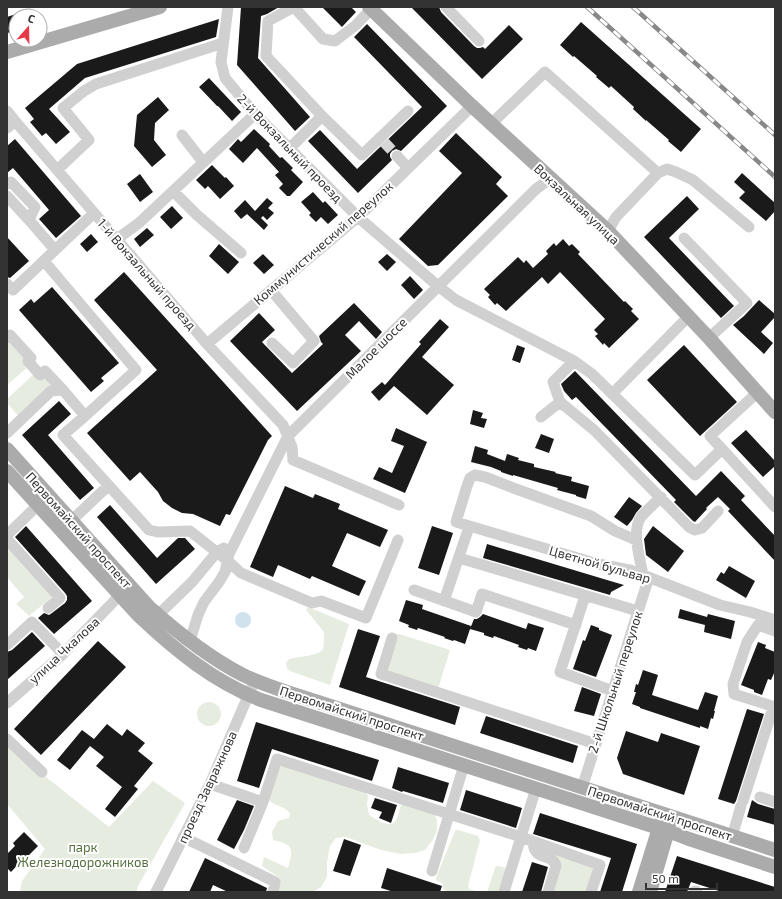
<svg xmlns="http://www.w3.org/2000/svg" width="782" height="899" viewBox="0 0 782 899" font-family="'Exo 2',sans-serif">
<style>
.green{fill:#e6ecdf}
.water{fill:#cfe2ee}
.building{fill:#1a1a1a}
.lines{fill:none;stroke-linecap:round;stroke-linejoin:round}
.minor-tunnel{stroke:#d6d6d6;stroke-width:11;stroke-dasharray:11 5.5;stroke-linecap:butt}
.minor{stroke:#d0d0d0;stroke-width:11}
.major{stroke:#ababab;stroke-width:14}
.rail-casing{stroke:#888;stroke-width:4.5}
.rail{stroke:#fff;stroke-width:3;stroke-dasharray:9;stroke-linecap:butt}
.labels{text-anchor:middle;stroke-width:4;stroke-linejoin:round;paint-order:stroke}
.street-label{font-size:13px;fill:#333;stroke:#fff}
.park-label{font-size:13px;fill:#56703f;stroke:#fff}
</style>
<rect width="100%" height="100%" fill="#fff"/>
<path class="green" d="M13,340L29,366L7,385V345Z
M35,373L44,374L57,388L22,420L7,403V399Z
M7,546L52,597L29,616L16,604L24,597L7,577Z
M308,607L349,624L330,685L290,671L287,668L286,663L289,659C296,657 320,656 323,649C324,644 324,637 324,632L306,610Z
M396,634H399L450,650L437,692L381,674Z
M197 714a12 12 0 1 1 24 0a12 12 0 1 1-24 0Z
M7,746L109,827L153,781L185,803L138,886L136,892H20L22,881L45,849L7,804Z
M282,765L364,791L368,796L367,805L369,815C375,819 391,830 396,820C400,814 398,807 404,802L431,811L437,819V831L432,841L425,850L415,853L401,854L381,850L346,837L336,838L330,846L327,862V877L321,887L313,892H277L280,878L262,866L264,857L288,868C293,849 295,845 273,840L272,832L278,821L289,818L290,813C284,806 274,806 268,799L279,768Z
M457,830H458L478,836L480,840L468,886L469,889L476,891L477,892H450L444,890L443,887V884L436,880V878L455,831Z
M536,845L595,865L587,892H553L560,868Z
M496,866H499L506,868L501,892H487L495,868Z"/>
<path class="water" d="M235 620a8 8 0 1 1 16 0a8 8 0 1 1-16 0Z"/>
<path class="building" d="M241,7H279L267,14L261,16L258,58L310,117L295,131L237,65Z
M322,7H351L356,12L342,27Z
M411,7H439L441,12L474,46L477,48H480L483,47L485,49L509,25L523,39L482,79Z
M16,14V31L7,33V17Z
M219,19L216,37L85,78L49,109L70,132L56,144L46,133L42,136L30,122L34,119L25,108L77,64Z
M581,22L701,129L681,152L668,141L669,140L646,120V121L633,109L634,107L623,97L611,86L609,88L596,77L597,76L574,56L573,57L560,45Z
M367,24L447,106L401,151L396,149L392,151L390,154V157L392,160L358,193L308,141L320,130L357,169L422,107L354,37Z
M209,78L241,112L232,121L218,106H217L199,87Z
M158,97L169,110L155,123L154,140L166,155L152,167L134,146L137,115Z
M254,129L270,144L269,146L280,158L282,157L293,168L291,170L303,182L290,196H287L279,188L283,184L275,175L279,172L257,148L243,163L229,149L238,139L241,142Z
M456,133L502,177L496,184L508,196L438,265L428,266L399,239L462,173L439,151Z
M15,139L81,216L56,238L39,219L49,210L13,168L7,173V146Z
M212,165L225,178L226,177L234,186L220,199L208,186L205,189L196,180Z
M742,173L775,203V211L766,221L739,198L745,192L734,182Z
M140,174L153,192L140,202L127,184Z
M313,192L323,203L325,201L338,215L328,224L321,217L316,222L309,215L311,213L301,202Z
M687,196L699,209L669,238L734,306L721,318L644,237Z
M267,198L273,203L268,208L274,213L267,220L263,216L261,218L268,225L264,230L247,214L241,219L234,211L245,200L255,211Z
M172,206L183,218L171,229L160,217Z
M147,228L154,235L140,247L134,239Z
M91,234L98,242L87,252L80,244Z
M7,237L29,261L10,278L7,277Z
M563,239L569,246L572,244L580,252L578,254L624,302L625,301L633,309L631,311L639,319L609,348L604,343L603,345L595,336L598,334L594,330L605,319L560,272L548,284L542,277L506,311L497,303L495,305L488,297L490,295L484,289L518,257L524,263L526,260L533,268L548,254L546,251L554,243L556,246Z
M219,244L239,262L228,274L209,256Z
M263,254L274,265L264,274L253,263Z
M387,254L396,262L387,271L378,262Z
M124,272L272,436L268,440L230,515L226,514L220,526L193,514L182,513L172,508L163,501L158,492L140,472L130,481L87,433L157,370L94,300Z
M410,276L423,290L414,299L401,285Z
M52,287L119,363L101,378L104,381L91,392L19,310L31,299L34,303Z
M759,300L775,314V317L761,332L773,343L764,354L733,325L744,316Z
M354,303L382,332L376,339L359,321L345,335L361,351L297,411L230,341L259,313L275,330L262,342L292,373L323,344L321,342L319,336Z
M440,319L449,327L422,357L454,385L427,415L394,386L379,401L371,392L382,382L385,385L421,344L419,342Z
M517,345L525,348L520,363L512,360Z
M684,345L737,402L700,436L647,380Z
M575,371L696,496L721,471L745,496L741,500L775,536V561L728,511L730,509L718,497L706,508L707,509L695,522L693,521L674,502L676,500L576,397L572,400L564,391L561,384Z
M59,401L71,414L48,435L94,488L80,500L22,435Z
M473,410L483,413L481,418L487,419L484,428L470,424Z
M396,428L427,442L405,493L373,479L379,467L392,473L404,446L391,441Z
M746,430L775,461V466L763,477L731,443Z
M541,434L554,439L549,453L535,448Z
M475,446L488,450L487,454L505,461L507,454L519,458L518,460L534,464V467L556,472L555,473L572,477L571,481L589,486L586,499L576,496V495L557,490L558,488L513,475V476L501,472V471L491,467L471,462Z
M285,486L313,498L315,494L340,504L338,509L388,530L380,547L347,533L332,566L366,581L359,596L312,576L310,579L278,565L273,577L250,567Z
M629,497L642,506L636,513L632,520L627,526L614,517Z
M110,505L157,558L178,538H185L195,549L156,584L97,517Z
M26,526L92,601L54,634L38,618L44,613L49,615L52,613L65,603L67,600V596L65,593L15,537Z
M432,526L453,533L439,575L418,568Z
M653,526L684,551L668,572L646,555L644,539Z
M487,544L607,580L624,585L611,592L610,595L483,558Z
M729,566L755,581L746,598L716,580L721,572L724,574Z
M406,600L423,605L422,609L471,626L465,644L454,640L453,641L444,638L445,637L418,628L417,630L408,627L409,625L399,621Z
M680,609L707,617L708,614L735,621L731,639L704,632L705,625L678,618Z
M483,614L526,629L528,623L544,628L536,651L528,648L527,650L518,647L519,645L494,636L493,638L484,635V633L470,629L474,619H477L480,617Z
M591,625L599,628V630L612,635L596,677L573,669L583,640L585,641Z
M358,629L380,636L366,677L460,707L455,725L339,687Z
M32,632L45,646L7,680V652L12,650Z
M98,641L126,667L41,755L14,729Z
M758,642L766,645L765,648L775,652V671L771,680L768,679L762,695L754,692V690L741,685Z
M643,670L658,675L652,695L698,710L705,692L718,696L714,711H715L713,719L711,718L708,729L700,726V728L640,708V707L632,704L636,692H634L636,684L638,685Z
M582,687L601,694L594,716L574,711Z
M747,709L764,714L736,801L734,804L718,799Z
M486,716L578,746L573,763L480,733Z
M256,722L379,760L372,781L272,749L259,788L237,781Z
M107,724L122,736L127,729L145,743L138,751L153,763L134,786L138,789L115,817L105,809L122,787L96,766L104,757L90,746L70,770L57,760L82,730L94,739Z
M626,731L658,742L661,733L700,746L684,795L623,774L617,758Z
M398,767L449,783L443,803L403,791L402,792L392,788Z
M466,790L522,808L516,828L460,810Z
M375,798L397,805L391,823L379,818L382,812L371,808Z
M237,800L254,806L244,830L234,849L217,840Z
M752,800L758,804L775,809V825L747,817Z
M540,813L637,844L622,892H600L611,858L533,834Z
M24,832L38,846L27,857L26,856L11,872L7,868V854L15,846L13,843Z
M344,839L361,845L350,876L333,871Z
M677,856L775,887V892H722L691,882L687,892H665Z
M205,858L267,888L266,892H228L213,885L210,892H189Z
M532,862L548,867L541,892H522Z
M387,868L442,886L440,892H394L381,888Z"/>
<g class="lines">
<path class="minor-tunnel" d="M384,142L397,156"/>
<path class="minor" d="M228,7L221,62L225,78L255,114L358,217L438,286L456,300L574,361L592,374L695,475L722,449L710,436L758,392
M294,7L323,39L335,41L356,25L373,7
M446,7L479,41
M7,111L15,121L207,344L283,425L292,447L293,460L399,505
M322,116L362,155L408,111
M491,124L545,72L658,173L616,217L608,231
M7,128L15,121
M182,135L203,162
M289,149L322,116L266,56L268,21L294,7
M397,156L408,168
M57,170L89,140L63,108L84,91L96,84L223,43
M658,173L667,169L676,172L693,180L749,227
M7,184L11,182L35,207L29,220L55,250
M173,191L197,215L241,253
M7,196L29,220
M684,238L747,303L709,338
M117,239L139,223L255,114
M7,284L13,290L94,213
M271,290L314,341L293,363L272,343
M7,338L10,335L31,358L28,361L40,375L45,371L63,390
M207,344L358,217L472,106
M574,361L553,382L560,402L594,430L689,527L695,530L702,528L718,511
M612,394L689,316
M85,416L63,435L149,530L158,532L190,531L228,561L241,573L312,603L321,601L366,618L398,540
M541,417L560,402
M7,433L51,391L63,390L85,416L136,370L44,261
M722,449L775,507
M71,521L108,486
M7,535L38,505
M7,539L60,598L48,608
M636,540L615,531L591,516L516,489L485,477L475,475L470,478L467,486L456,522L598,564L630,570L720,605L750,612L775,620
M459,558L638,611
M643,575C640,558 631,531 641,517C647,510 654,504 661,497
M414,590L476,612L482,594L576,625
M585,596L560,672L613,691
M444,601L469,527
M158,615L192,582L217,552L224,548
M775,631L758,625L747,642L733,684L734,694L775,707
M392,638L381,674L596,744
M190,641L198,615L204,602L219,582L225,572L229,554L288,436L536,189L551,178
M7,645L32,622L63,654
M7,703L63,654L119,596
M7,739L42,772
M210,784L263,802
M536,788L521,837L600,865L591,892
M582,788L649,577
M760,797L775,802
M743,801L771,714L775,708
M183,837L275,882L273,892
M732,837L741,806
M533,842C534,862 552,852 556,866L548,892
M244,848L263,802L277,759L521,837L504,892
M432,871L464,765
M156,892L210,784L255,680
M694,892L695,891L697,892"/>
<path class="major" d="M369,7L472,106L608,231L709,338L775,412
M7,52L160,7
M7,449L149,607C178,633 208,657 243,675C266,686 290,693 315,701L775,850
M7,471L139,616C175,650 214,682 261,700L668,831L689,839L775,867
M639,892L659,828L661,823L665,821
M650,892L669,827L667,822"/>
<g class="rail-casing">
<path id="rail" d="M587,7L775,177
M633,7L775,135"/>
</g>
<use href="#rail" class="rail"/>
</g>
<g class="labels">
<g class="street-label">
<text transform="translate(290 148) rotate(46)" y="5">2-й Вокзальный проезд</text>
<text transform="translate(577 204) rotate(43)" y="5">Вокзальная улица</text>
<text transform="translate(323 243) rotate(-41)" y="5">Коммунистический переулок</text>
<text transform="translate(147 274) rotate(49)" y="5">1-й Вокзальный проезд</text>
<text transform="translate(376 348) rotate(-45)" y="5">Малое шоссе</text>
<text transform="translate(79 530) rotate(48)" y="5">Первомайский проспект</text>
<text transform="translate(600 564) rotate(16)" y="5">Цветной бульвар</text>
<text transform="translate(64 650) rotate(-43)" y="5">улица Чкалова</text>
<text transform="translate(615 682) rotate(-72)" y="5">2-й Школьный переулок</text>
<text transform="translate(352 713) rotate(18)" y="5">Первомайский проспект</text>
<text transform="translate(207 787) rotate(-65)" y="5">проезд Завражнова</text>
<text transform="translate(660 813) rotate(18)" y="5">Первомайский проспект</text>
</g>
<g class="park-label">
<text x="83" y="852">парк<tspan x="83" dy="15">Железнодорожников</tspan></text>
</g>
</g>
<rect width="782" height="899" fill="none" stroke="#333333" stroke-width="16"/>
<g transform="translate(28 28) rotate(20)"><circle r="19" fill="#ffffff" stroke="#adadad"/>
<path d="M0-3L7 15L0 10L-7 15Z" fill="#e63946"/>
<text y="-6" font-size="11" font-weight="bold" text-anchor="middle" fill="#333333">С</text>
</g>
<path d="M646 883v6h71v-6" fill="none" stroke="#333333" stroke-width="2"/>
<text x="652" y="883" font-size="12" fill="#333333" stroke="#ffffff" stroke-width="3" paint-order="stroke">50 m</text>
</svg>
